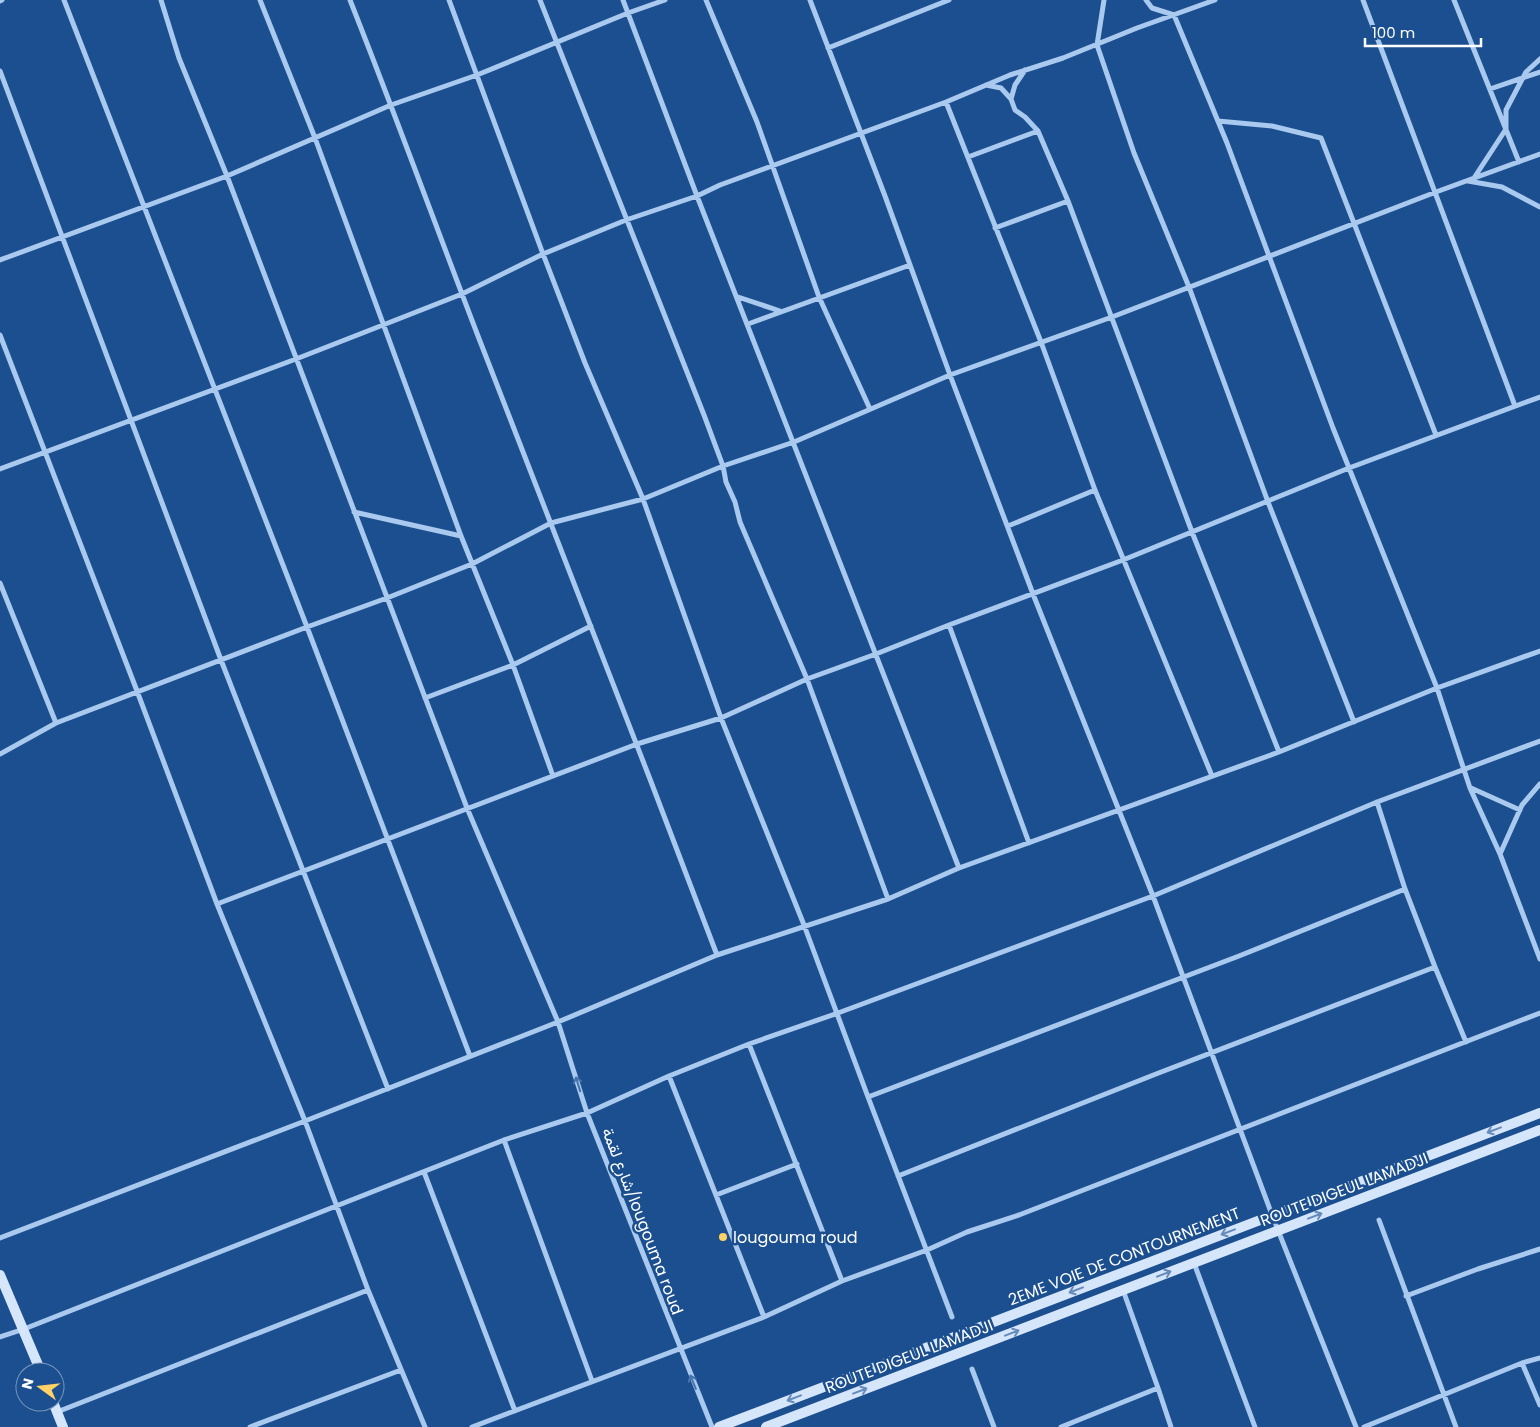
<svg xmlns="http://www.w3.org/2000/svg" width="1540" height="1427" viewBox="0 0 1540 1427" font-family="Poppins,Vazirmatn,sans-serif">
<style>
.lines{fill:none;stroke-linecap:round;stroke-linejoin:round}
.street{stroke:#a9c9ee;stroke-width:5}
.secondary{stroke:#d6e6fa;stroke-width:10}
.oneway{stroke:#4674ac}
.oneway2{stroke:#668bba}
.poi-dot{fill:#ffd166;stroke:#1b4f8f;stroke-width:2}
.labels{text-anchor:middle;stroke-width:5;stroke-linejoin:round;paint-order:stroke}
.street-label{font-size:16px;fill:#fff;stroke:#1b4f8f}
.poi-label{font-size:16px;fill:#fff;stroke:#1b4f8f;text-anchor:start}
</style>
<rect width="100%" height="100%" fill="#1b4f8f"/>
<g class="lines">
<path class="street" d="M64,0L307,627L470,1056
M161,0L179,58L227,176L467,808L558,1022L587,1113L712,1427
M260,0L315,138L461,536L513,665L553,776
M350,0C394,111 435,224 478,336C558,542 639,748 717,955
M449,0L543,254L585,363L643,499L721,718L804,925L868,1097L952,1317
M540,0L704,415L723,466L726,482L735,502L740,522L807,679L888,899
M623,0L697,196L959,868
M706,0L757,122L819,297L870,409
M810,0L885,196L950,375L1033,594L1153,896L1272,1215L1356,1427
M1104,0L1097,45L1134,153L1189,287L1268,502L1354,722
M1146,0L1152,8L1174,15L1227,143L1333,428L1437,688L1470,788L1500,854L1540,959
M1363,0L1515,406
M1454,0L1519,162
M0,1L2,0
M828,48L949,0
M1025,70L1015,85L1011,99L1015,110L1025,117L1038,131L1068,201L1192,532L1279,752
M0,71L221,660L388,1089
M986,85L1001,88L1011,99
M1490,89L1540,72
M946,102L1041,342L1095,490L1212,776
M1218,121L1272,126L1321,138L1436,435
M968,157L1038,131
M1474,178L1506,129V110L1526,72L1540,59
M1468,181L1502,187L1540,207
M995,228L1068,201
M0,260L227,176L391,105L477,75L628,13L665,0
M738,297L780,311
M748,324L910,265
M0,335L137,691L217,904L305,1121L368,1290L425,1427
M0,469L296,359L383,325L462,294L543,254L626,220L697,196L720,185L946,102L1010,75L1063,58L1137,28L1215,0
M354,512L461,536
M1008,526L1095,490
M0,583L56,723
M949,625L1029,843
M425,698L513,665L591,626
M0,754L56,723L307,627L387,598L472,564L551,523L643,499L723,466L794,442L950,375L1112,317L1436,192L1540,154
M1471,788L1520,810
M1500,854L1522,805L1540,784
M217,904L637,744L721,718L807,679L876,654L949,625L1123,560L1349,468L1540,397
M1435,967L1466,1042
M749,1044L842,1281
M669,1076L764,1317
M868,1097L1239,956L1405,889
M504,1140L592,1381
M424,1172L515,1411
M898,1176L1156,1074L1435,967L1405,889L1377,802
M716,1195L797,1164
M1379,1220L1456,1427
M0,1238L305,1121L558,1022L717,955L888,899L959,868L1279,752L1437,688L1540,651
M1194,1263L1255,1427
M1123,1290L1158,1388L1171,1427
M1406,1296L1478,1269L1540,1249
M0,1337L24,1329L504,1140L587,1113L669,1076L749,1044L838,1013L1153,896L1377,802L1540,741
M1522,1363L1540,1405
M972,1369L994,1427
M57,1412L368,1290
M250,1427L401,1370
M472,1427L764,1317L842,1281L927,1250L967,1232L1019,1215L1540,1013
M1061,1427L1158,1388
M1364,1427L1522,1363L1540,1358"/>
<path class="secondary" d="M0,1275L41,1372
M53,1402L63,1427
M719,1427L1540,1113
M766,1427L1540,1130"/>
</g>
<defs><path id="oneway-shaft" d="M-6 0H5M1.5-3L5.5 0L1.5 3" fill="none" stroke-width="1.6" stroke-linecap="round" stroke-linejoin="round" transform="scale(1.25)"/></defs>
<g class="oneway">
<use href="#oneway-shaft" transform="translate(578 1084) rotate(-107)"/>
<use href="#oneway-shaft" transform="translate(693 1382) rotate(-112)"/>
</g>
<g class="oneway2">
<use href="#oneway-shaft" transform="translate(1494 1130) rotate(159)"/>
<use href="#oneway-shaft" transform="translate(1315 1216) rotate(-21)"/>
<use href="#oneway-shaft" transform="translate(1228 1232) rotate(159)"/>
<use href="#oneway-shaft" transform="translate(1164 1274) rotate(-21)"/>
<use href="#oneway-shaft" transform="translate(1076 1290) rotate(159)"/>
<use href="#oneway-shaft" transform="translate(1012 1333) rotate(-21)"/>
<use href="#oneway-shaft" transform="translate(860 1391) rotate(-21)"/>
<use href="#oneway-shaft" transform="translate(794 1398) rotate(159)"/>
</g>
<circle class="poi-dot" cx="723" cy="1237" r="5"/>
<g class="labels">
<g class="street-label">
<text transform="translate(1344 1189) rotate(-21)" y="6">ROUTE DIGEUL LAMADJI</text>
<text transform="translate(643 1221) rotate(69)" y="6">شارع لقمة/lougouma roud</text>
<text transform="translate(1124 1256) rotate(-21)" y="6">2EME VOIE DE CONTOURNEMENT</text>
<text transform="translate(909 1356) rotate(-21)" y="6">ROUTE DIGEUL LAMADJI</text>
</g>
<g class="poi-label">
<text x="733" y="1243">lougouma roud</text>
</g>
</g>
<g transform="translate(40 1387) rotate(285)"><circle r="24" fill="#1b4f8f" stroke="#7695bc"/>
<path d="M0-4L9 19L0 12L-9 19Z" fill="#ffd166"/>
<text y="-8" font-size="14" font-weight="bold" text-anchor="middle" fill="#ffffff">N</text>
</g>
<path d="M1365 38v8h116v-8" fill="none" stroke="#ffffff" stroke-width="2.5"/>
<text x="1372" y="38" font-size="15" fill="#ffffff" stroke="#1b4f8f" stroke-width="4" paint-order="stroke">100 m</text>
</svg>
